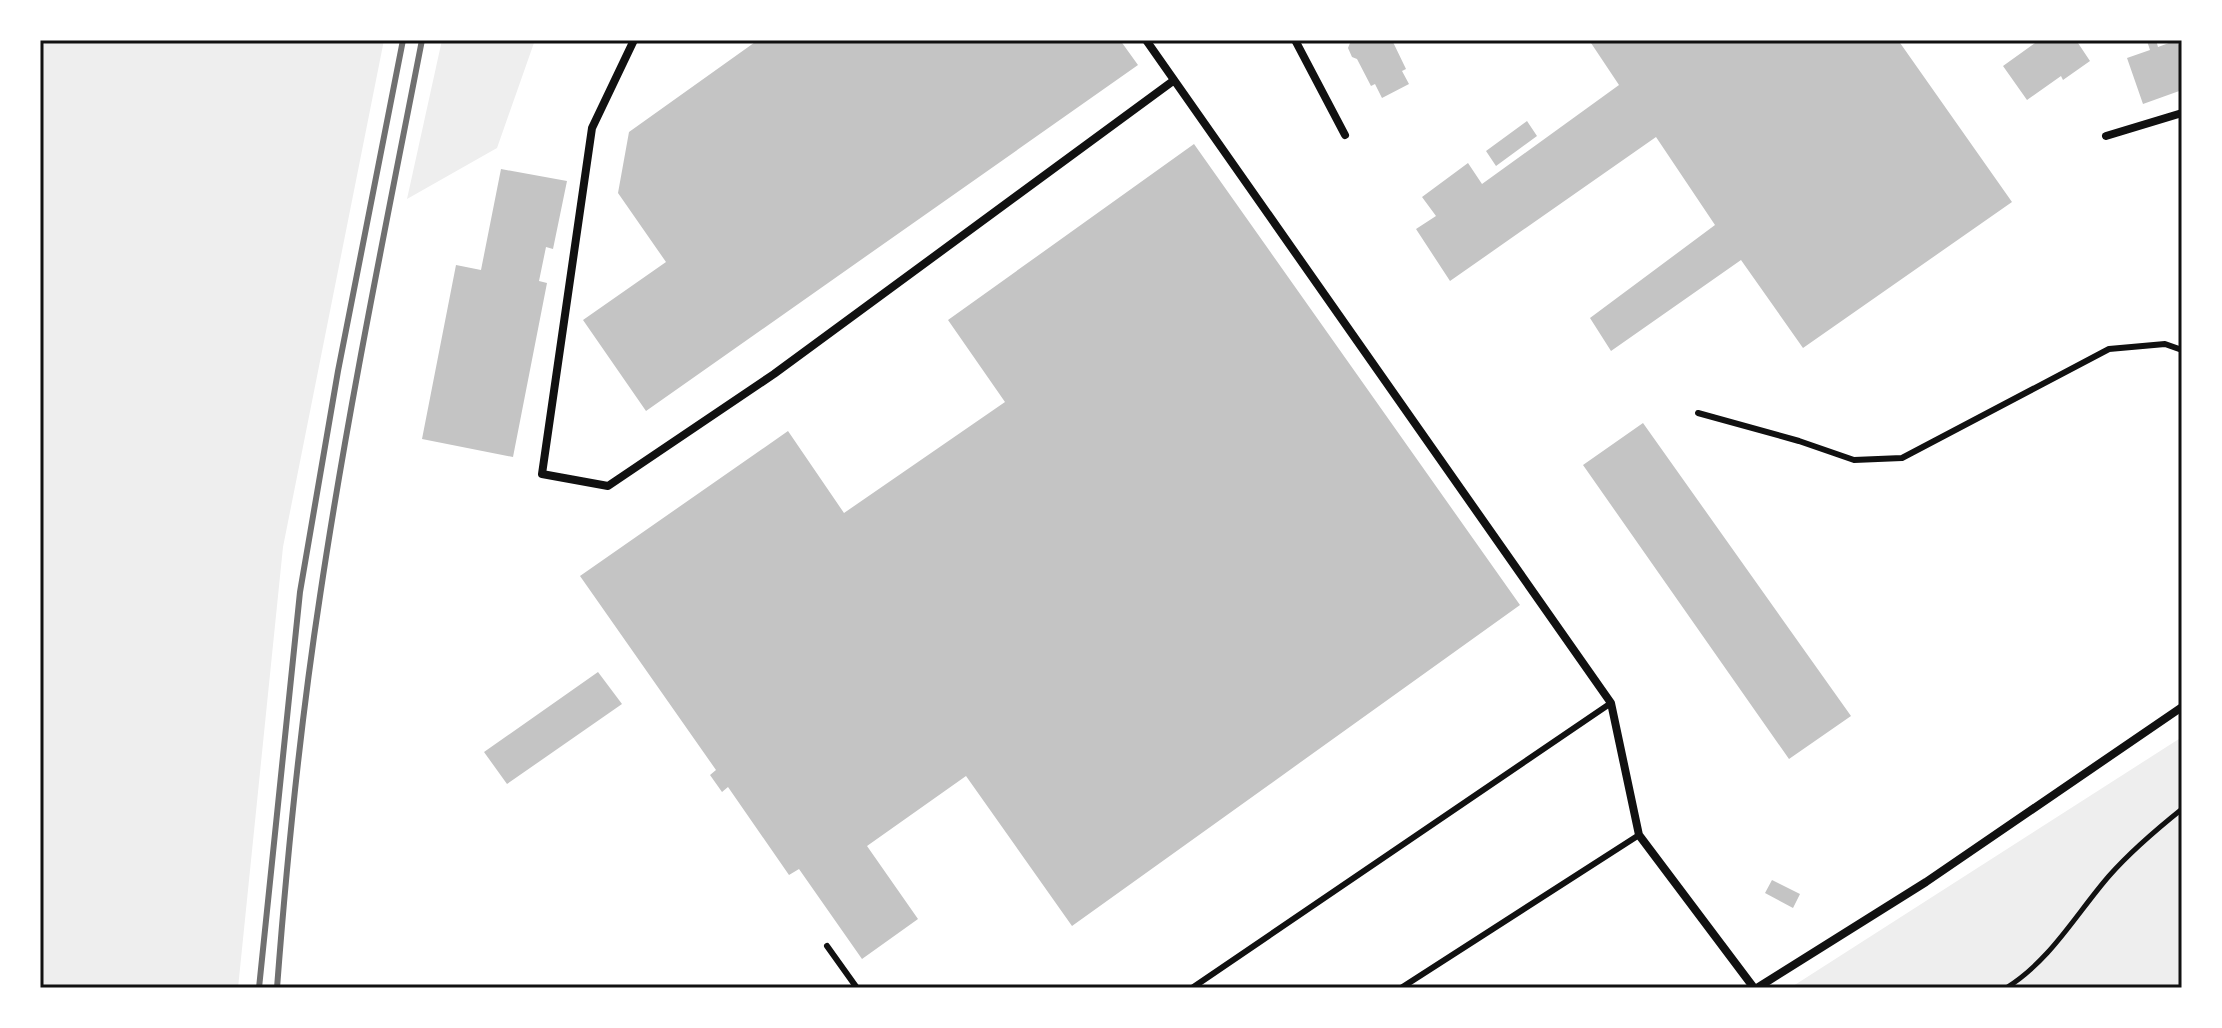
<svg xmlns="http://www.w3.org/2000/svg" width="2222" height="1028" viewBox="0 0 2222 1028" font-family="Lato,sans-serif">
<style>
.green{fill:#eee}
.building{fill:#c4c4c4}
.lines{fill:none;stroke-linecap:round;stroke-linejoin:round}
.path{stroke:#111;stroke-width:5}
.service{stroke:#111;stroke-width:6}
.minor{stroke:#111;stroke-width:8}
.rail{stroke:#707070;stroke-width:6}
.neatline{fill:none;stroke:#111;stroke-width:3}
</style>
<rect width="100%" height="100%" fill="#fff"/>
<path class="green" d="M50,40H384L283,547L238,988H40V47Z
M442,40H535L497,148L407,199Z
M2182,737V988H1790Z"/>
<path class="building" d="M758,40H1120L1138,65L646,411L583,320L666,262L618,193L629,132Z
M1355,40H1392L1406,69L1402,71L1409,84L1382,98L1375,84L1371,86L1357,59L1352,57L1348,48L1350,43Z
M1589,40H1898L2012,202L1803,348L1741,260L1611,351L1590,318L1715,225L1656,137L1450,281L1416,229L1436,216L1422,197L1468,163L1482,184L1619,85Z
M2033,40H2076L2090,61L2063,80L2061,76L2027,100L2003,66L2035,43Z
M2151,40H2156L2158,47L2177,40L2182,53V90L2143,104L2127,58L2150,50L2147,41Z
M1527,121L1537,136L1496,166L1486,151Z
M1194,144L1520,605L1072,926L966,776L867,846L918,919L862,959L799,869L789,875L728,787L722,792L710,775L716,770L580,576L788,431L844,513L1005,402L948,320Z
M501,169L567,181L553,249L546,247L539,281L547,283L513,457L422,439L456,265L481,270Z
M1643,423L1851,716L1789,759L1583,465Z
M598,672L622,704L507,784L484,752Z
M1772,880L1800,894L1793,908L1765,893Z"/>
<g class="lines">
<path class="path" d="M2006,988C2051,960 2076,914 2109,876C2131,851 2157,829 2182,809"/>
<path class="service" d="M1698,413L1799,441L1854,460L1902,458L2109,349L2165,344L2182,350
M827,946L857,988
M1192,988L1611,703
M1401,988L1639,835"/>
<path class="minor" d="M634,40L592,128L542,474L608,486L774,374L1173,81
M1146,40L1611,703L1639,835L1754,988
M1295,40L1345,135
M2106,136L2182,113
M1757,988L1926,882L2182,707"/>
<path class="rail" d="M259,988L300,592L338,371L403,40
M277,988C287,857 300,726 320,596C348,409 386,225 422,40"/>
</g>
<rect width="2222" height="1028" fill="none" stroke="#ffffff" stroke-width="84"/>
<rect x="42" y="42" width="2138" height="944" class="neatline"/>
</svg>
